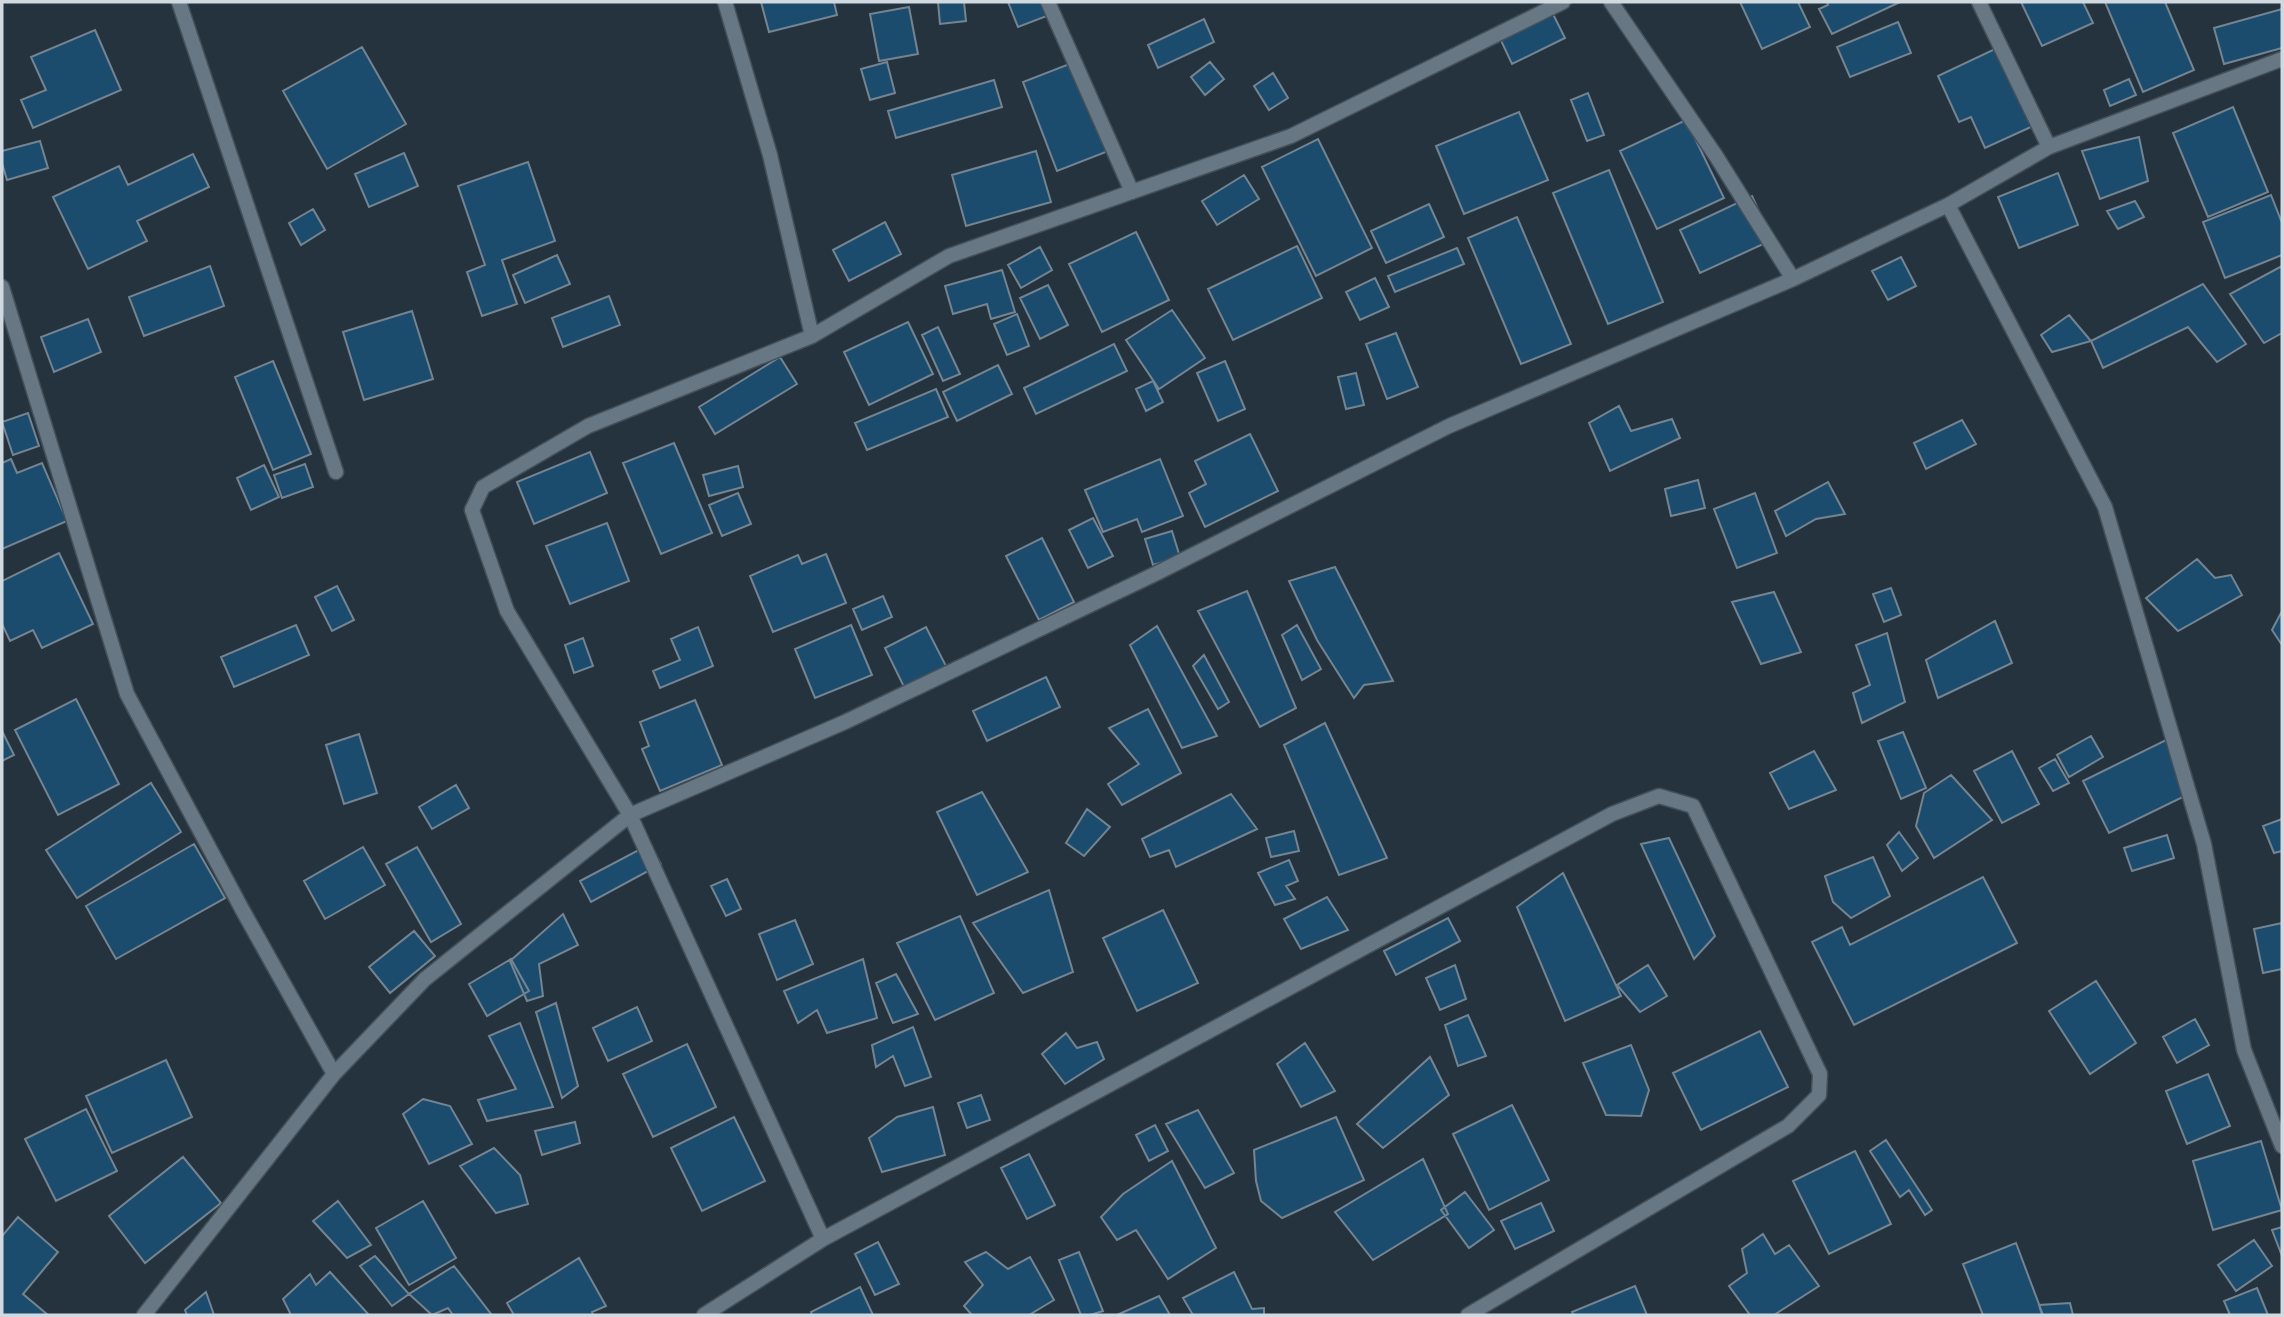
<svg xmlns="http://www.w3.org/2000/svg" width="2284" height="1317" viewBox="0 0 2284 1317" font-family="Quicksand,sans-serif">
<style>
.building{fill:#1b4c6d;stroke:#748491;stroke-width:2}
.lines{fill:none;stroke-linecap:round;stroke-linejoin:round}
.minor-casing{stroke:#445059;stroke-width:17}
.minor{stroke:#677784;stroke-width:14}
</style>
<rect width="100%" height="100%" fill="#25333e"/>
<path class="building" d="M761,2H834L837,15L769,32Z
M938,2H964L966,21L940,24Z
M1008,2H1047L1052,14L1018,27Z
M1740,2H1798L1810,27L1762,49Z
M1827,2H1900L1832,34L1819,9L1828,5Z
M2021,2H2083L2093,23L2042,46Z
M2105,2H2165L2194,70L2143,92Z
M1549,6L1565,38L1512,64L1497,32Z
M909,7L918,54L879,61L870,14Z
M2282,9V48L2224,64L2214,28Z
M1204,19L1214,42L1158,68L1148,45Z
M1898,22L1911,53L1850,77L1837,47Z
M95,30L121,90L33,128L21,100L46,90L31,57Z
M362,47L406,124L327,169L283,91Z
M1997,48L2033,126L1985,148L1971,117L1959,122L1938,76Z
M1077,61L1111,150L1057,171L1023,82Z
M887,62L895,93L870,100L861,69Z
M1210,62L1224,79L1205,95L1191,77Z
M1273,73L1288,98L1269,110L1254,86Z
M2129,79L2136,95L2110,106L2104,90Z
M994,80L1002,107L896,138L888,111Z
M1588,93L1604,135L1587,141L1571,100Z
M2233,107L2268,192L2208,217L2173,133Z
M1519,112L1548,180L1464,214L1436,146Z
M1686,120L1724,198L1657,229L1620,151Z
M2139,137L2148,181L2100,199L2082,151Z
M1318,139L1372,248L1316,276L1262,167Z
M40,141L48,168L7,180L2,163V151Z
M1036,151L1051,202L966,226L952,175Z
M404,153L418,186L369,207L355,174Z
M193,154L209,187L137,221L147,241L88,269L53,197L119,166L128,185Z
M528,162L555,241L502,260L517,304L482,316L467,272L485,265L458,186Z
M1609,170L1663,302L1608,324L1553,193Z
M2058,173L2078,225L2019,248L1998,197Z
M1244,175L1259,199L1217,225L1202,201Z
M2271,195L2282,223V255L2225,278L2203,222Z
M1752,196L1772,240L1700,273L1680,230Z
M2135,201L2144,217L2118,229L2107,211Z
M1429,204L1444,237L1386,263L1371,231Z
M313,209L325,230L301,245L289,223Z
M1517,217L1571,344L1521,364L1468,238Z
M885,222L901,254L849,281L833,250Z
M1136,232L1169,300L1102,332L1069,264Z
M1297,246L1322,298L1233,340L1208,289Z
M1040,247L1052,270L1021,288L1008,265Z
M1457,248L1464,264L1395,292L1388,276Z
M557,255L570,284L525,303L513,275Z
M1901,257L1916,286L1888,300L1872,271Z
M210,266L224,306L144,336L129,297Z
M2282,266V333L2264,343L2230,294Z
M1002,270L1015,312L991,319L987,304L953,314L945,286Z
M1375,278L1389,307L1360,320L1346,292Z
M2203,284L2246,344L2217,362L2188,327L2103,368L2091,341Z
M1048,285L1068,325L1040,339L1020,298Z
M609,296L620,325L563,347L552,318Z
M1172,310L1205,358L1159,389L1126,340Z
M412,311L433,379L364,400L343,332Z
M1017,314L1029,346L1007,355L994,324Z
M2069,315L2091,341L2052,352L2041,335Z
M88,319L101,352L54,372L41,337Z
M908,322L933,374L869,405L844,352Z
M938,327L960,374L943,381L922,335Z
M1396,333L1418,387L1387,399L1366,344Z
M1114,344L1127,371L1036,414L1024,388Z
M780,357L797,384L715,434L699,407Z
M273,361L311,454L273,470L235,377Z
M1225,361L1245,409L1218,421L1197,373Z
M998,365L1012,394L957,421L943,392Z
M1356,373L1364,405L1346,409L1338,377Z
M1153,381L1163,402L1146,411L1136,389Z
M936,389L948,417L867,450L855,423Z
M1619,406L1631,431L1672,419L1680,438L1610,471L1589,423Z
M28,413L39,446L13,455L2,422Z
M1962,420L1976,444L1926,469L1914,443Z
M1250,434L1278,491L1205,527L1189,493L1206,484L1195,461Z
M674,443L712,533L661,554L623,463Z
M590,452L607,493L534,524L517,482Z
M11,459L17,473L42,463L67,521L2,549V463Z
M1160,459L1183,516L1142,532L1137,519L1103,532L1085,490Z
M305,464L313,487L282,498L274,475Z
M264,465L279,497L251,510L237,478Z
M738,466L743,487L709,496L703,475Z
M1698,480L1705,508L1671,516L1665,489Z
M1828,482L1845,514L1816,519L1786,536L1775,511Z
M738,493L751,524L722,536L709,505Z
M1755,493L1777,553L1737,568L1714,509Z
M1093,518L1113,556L1088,568L1069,530Z
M607,523L629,581L570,604L546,546Z
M1172,531L1180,557L1153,565L1145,539Z
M1042,538L1074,602L1039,620L1006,556Z
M59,553L93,624L42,648L33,630L10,641L2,624V581Z
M826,554L846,603L773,632L750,576L798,555L802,564Z
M2197,559L2215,578L2231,575L2242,595L2178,631L2146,598Z
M1335,567L1393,681L1364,685L1354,698L1317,640L1289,581Z
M337,586L354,620L332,631L315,597Z
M1891,588L1901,615L1884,622L1873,594Z
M1247,591L1296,708L1260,727L1198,611Z
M1774,592L1801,652L1761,664L1732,602Z
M883,596L892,617L862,630L853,609Z
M2282,611V645L2272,630Z
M1995,621L2012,663L1938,698L1926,660Z
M296,625L309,655L234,687L221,657Z
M851,625L872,675L815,698L795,649Z
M1297,625L1321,669L1302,680L1282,635Z
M1157,626L1217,736L1182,748L1130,645Z
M698,627L713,666L660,688L653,671L680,660L671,639Z
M926,627L947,668L905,689L885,648Z
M1887,633L1905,702L1862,723L1853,693L1870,685L1856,645Z
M583,638L593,666L574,673L565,645Z
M1204,655L1229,702L1218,709L1193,666Z
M1046,677L1060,707L987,741L973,711Z
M76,699L119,784L58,815L15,730Z
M695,700L722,765L660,791L642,749L649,746L640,722Z
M1148,709L1181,773L1122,805L1108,784L1139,764L1109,728Z
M1325,723L1387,858L1339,875L1284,745Z
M2,731L14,755L2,761Z
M1903,732L1926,788L1901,799L1878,741Z
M359,734L377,793L344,804L326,745Z
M2091,736L2103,757L2069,777L2057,755Z
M2166,740L2191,793L2109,833L2083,781Z
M1814,751L1836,790L1789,809L1770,773Z
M2012,751L2039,804L2002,823L1974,771Z
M2055,759L2069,783L2053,791L2039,768Z
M1951,775L1992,820L1934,858L1916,826L1924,793Z
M151,783L181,832L77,898L46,850Z
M456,785L469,808L432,829L419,807Z
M982,792L1028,872L977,895L937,812Z
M1231,794L1257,829L1176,867L1169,850L1150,857L1142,839Z
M1087,809L1110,827L1084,856L1066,843Z
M2282,819V851L2274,853L2263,826Z
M1294,831L1299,851L1271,857L1266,838Z
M1899,832L1918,858L1902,871L1887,845Z
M2167,835L2174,858L2132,871L2124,848Z
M1669,838L1715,936L1694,959L1641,844Z
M194,844L225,898L116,959L86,906Z
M650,844L661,864L591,902L580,881Z
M363,847L385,885L325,919L304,881Z
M417,847L461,924L431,942L386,864Z
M1873,857L1890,896L1851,918L1833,902L1825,876Z
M1289,860L1298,881L1286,886L1295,899L1275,905L1258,873Z
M1563,873L1621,996L1565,1021L1517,907Z
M1983,877L2017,943L1854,1025L1812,942L1842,927L1850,945Z
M727,879L741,909L726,916L711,886Z
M1049,890L1073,972L1023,993L973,923Z
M1327,897L1348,930L1301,949L1284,919Z
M1163,910L1198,983L1137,1011L1103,938Z
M563,914L578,945L539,964L543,996L527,1001L510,961Z
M960,916L994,993L935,1020L897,943Z
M1448,918L1460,941L1396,975L1384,951Z
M795,920L813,964L777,980L759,934Z
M2282,923V969L2263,973L2254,929Z
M414,931L435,956L390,993L369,967Z
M511,959L529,991L487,1016L469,984Z
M863,959L877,1018L827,1033L817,1010L798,1023L784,991Z
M1455,965L1466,999L1440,1010L1426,978Z
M1648,965L1667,996L1640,1012L1617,985Z
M896,974L918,1014L893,1023L876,983Z
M2096,981L2136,1043L2090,1074L2049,1011Z
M556,1003L578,1086L562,1098L536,1012Z
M637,1007L652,1041L608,1061L593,1028Z
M1468,1015L1486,1056L1458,1066L1445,1025Z
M2195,1019L2209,1045L2177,1063L2163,1037Z
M520,1023L553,1107L487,1121L478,1100L516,1089L489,1036Z
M913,1027L931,1077L905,1086L893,1056L876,1067L872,1045Z
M1760,1031L1788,1087L1701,1130L1673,1073Z
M1066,1033L1077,1048L1097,1042L1104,1059L1065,1084L1042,1054Z
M1305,1043L1335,1091L1301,1107L1277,1064Z
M687,1044L716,1107L653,1137L623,1074Z
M1631,1045L1649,1090L1641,1116L1606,1115L1583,1063Z
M1430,1057L1449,1095L1383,1148L1357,1124Z
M166,1060L192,1117L112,1153L86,1096Z
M2208,1074L2230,1126L2187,1144L2166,1091Z
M981,1095L990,1120L967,1128L958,1103Z
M423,1099L450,1106L472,1144L429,1164L403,1114Z
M1512,1105L1549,1180L1489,1210L1453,1134Z
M933,1107L945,1155L882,1172L869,1138L897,1117Z
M86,1109L117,1171L56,1201L25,1139Z
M1198,1110L1234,1173L1205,1188L1166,1124Z
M734,1117L765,1181L702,1211L671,1148Z
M1336,1117L1364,1180L1282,1218L1261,1201L1256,1181L1254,1150Z
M575,1122L580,1143L542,1155L535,1131Z
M1155,1125L1168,1151L1149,1161L1136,1135Z
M1886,1140L1932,1210L1925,1215L1909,1190L1900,1197L1870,1151Z
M2261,1141L2282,1210L2213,1230L2193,1161Z
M494,1148L520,1175L528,1204L496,1213L460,1166Z
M1855,1151L1891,1224L1829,1254L1793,1181Z
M1029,1154L1055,1205L1027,1219L1001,1168Z
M183,1157L221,1203L145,1263L109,1216Z
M1423,1159L1448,1214L1373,1260L1335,1212Z
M1172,1161L1216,1248L1168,1279L1136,1230L1117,1240L1101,1217L1123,1194Z
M1465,1192L1494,1230L1469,1248L1441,1210Z
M338,1201L371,1245L347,1258L313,1221Z
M423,1201L456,1258L409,1285L376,1228Z
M1541,1203L1554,1231L1515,1249L1501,1221Z
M18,1217L58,1252L23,1294L48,1315H2V1236Z
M2282,1227V1256L2272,1230Z
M1763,1234L1775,1254L1789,1245L1819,1286L1774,1315H1750L1729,1286L1747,1273L1742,1249Z
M2254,1240L2272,1266L2236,1291L2218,1265Z
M878,1242L899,1284L875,1295L855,1254Z
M2016,1243L2043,1315H1983L1963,1264Z
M986,1252L1008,1269L1030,1257L1054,1300L1029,1315H972L964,1306L983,1285L965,1262Z
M1079,1252L1103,1311L1090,1315H1081L1059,1260Z
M375,1256L409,1294L392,1306L360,1266Z
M579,1258L606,1306L592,1312L593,1315H514L507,1303Z
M454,1266L491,1314L490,1315H453L448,1308L432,1315L409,1294Z
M330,1272L369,1315H291L283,1299L310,1274L316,1285Z
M1234,1272L1252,1309L1264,1308V1315H1193L1183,1298Z
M1635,1286L1647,1315H1574L1572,1312Z
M860,1287L873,1315H812L811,1312Z
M2257,1288L2268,1315H2230L2224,1301Z
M206,1292L214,1315H187L185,1310Z
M1159,1296L1170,1315H1117Z
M2070,1303L2073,1315H2042L2039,1305Z"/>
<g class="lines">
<g class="minor-casing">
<path id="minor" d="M179,2L336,472
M725,2L770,155L812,336L588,426L483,487L472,510L507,611L630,815L823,1239
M1048,2L1132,192
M1611,2L1716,156L1793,279
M1979,2L2049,147
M1948,205L2105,507L2204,844L2244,1050L2282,1146
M2,287L127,694L243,911L334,1074
M812,336L949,256L1291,136L1563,2
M144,1315L334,1074L425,979L630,815L845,722L1155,574L1449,426L1793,279L1948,205L2049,147L2282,59
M704,1315L823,1239L1612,814L1659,796L1693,806L1820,1074L1819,1095L1788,1126L1468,1315"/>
</g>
<use href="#minor" class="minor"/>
</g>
<rect width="2284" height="1317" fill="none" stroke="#d0d9e0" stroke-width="7"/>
</svg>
